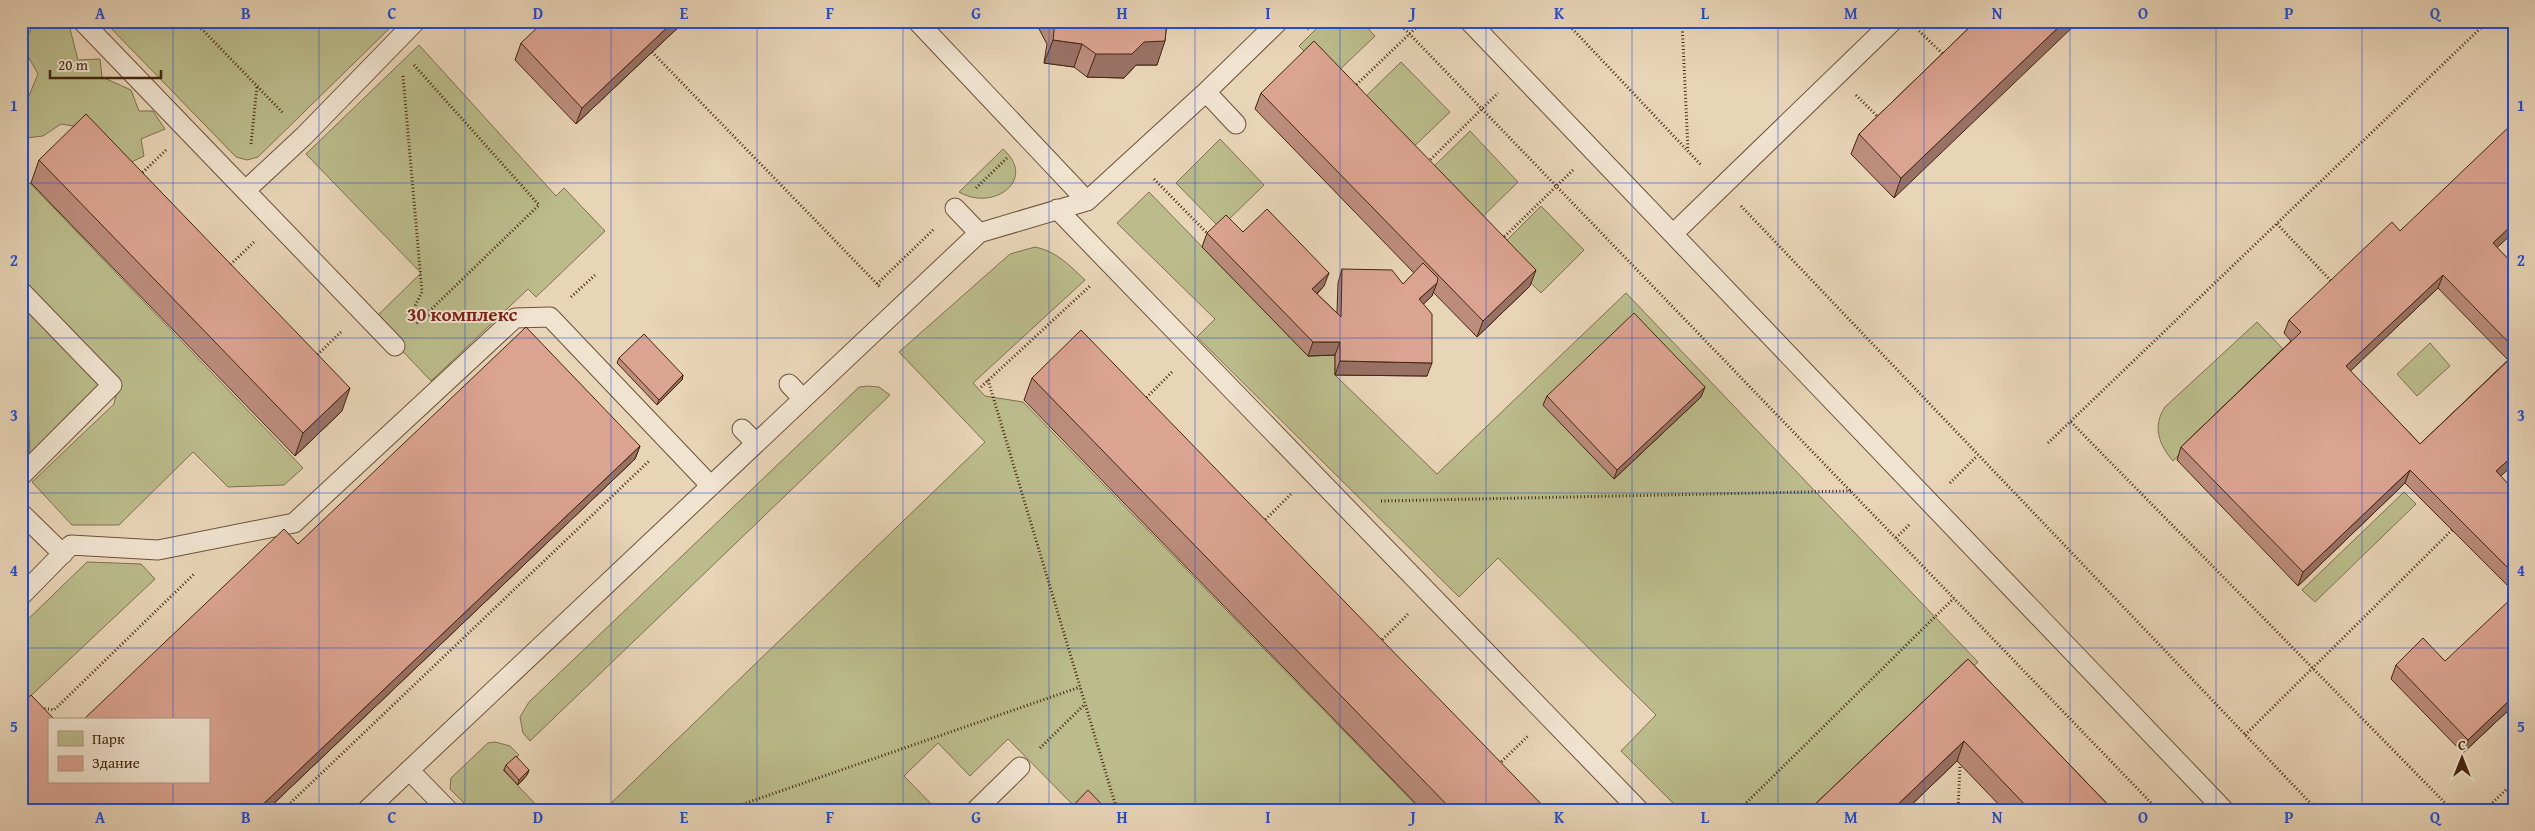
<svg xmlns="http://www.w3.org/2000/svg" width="2535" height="831" viewBox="0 0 2535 831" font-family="'Gentium Book Plus',serif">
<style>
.green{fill:#bbbb8b;stroke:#80704c}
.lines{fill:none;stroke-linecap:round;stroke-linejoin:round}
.lane-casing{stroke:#6d5238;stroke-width:21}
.path{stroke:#44260e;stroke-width:3;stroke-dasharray:1 2.5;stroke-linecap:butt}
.lane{stroke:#f0e3d0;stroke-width:19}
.wall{fill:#bc8c7d;stroke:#44260e;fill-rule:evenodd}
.shaded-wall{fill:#997266;stroke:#44260e}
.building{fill:#dba391;stroke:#44260e}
.grid{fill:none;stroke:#1d4ed8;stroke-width:1;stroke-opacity:0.55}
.labels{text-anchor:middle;stroke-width:4;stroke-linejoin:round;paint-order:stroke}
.quarter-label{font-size:19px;font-weight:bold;fill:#7a1f14;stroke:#f0e3d0}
.neatline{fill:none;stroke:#1d4ed8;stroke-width:2}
.grid-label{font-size:16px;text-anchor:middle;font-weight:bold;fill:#1d4ed8}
</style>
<rect width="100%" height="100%" fill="#e8d4b7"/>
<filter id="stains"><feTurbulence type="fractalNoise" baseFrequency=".004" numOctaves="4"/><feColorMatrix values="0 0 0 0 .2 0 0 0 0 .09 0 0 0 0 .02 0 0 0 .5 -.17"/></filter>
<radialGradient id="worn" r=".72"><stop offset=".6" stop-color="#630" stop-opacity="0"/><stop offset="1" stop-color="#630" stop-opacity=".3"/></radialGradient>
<path class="green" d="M31,21H68L78,60L100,59L102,77L131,90L139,111H153L165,129L141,139L144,156L123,166L79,127L61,124L43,136L26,138L28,98L38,74L23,47L33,24Z
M104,21H397L258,157L247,160L236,157Z
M1324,21H1361L1375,36L1331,78L1299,46Z
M419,45L556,196L564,188L605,231L536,297L528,289L431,381L373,320L421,273L306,154Z
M1401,62L1450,112L1405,155L1357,105Z
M1470,131L1518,182L1474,225L1425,175Z
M1220,139L1264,185L1220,228L1176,183Z
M1003,149C1038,180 993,212 959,192Z
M30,183L303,468L284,485L228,487L193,452L119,525H72L32,482L114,404L119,381L21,281V184Z
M1149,192L1308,356L1335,355V375L1437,474L1626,293L1978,662L1824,810H1680L1621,751L1656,715L1498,558L1459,597L1197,337L1215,319L1117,223Z
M1541,206L1584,250L1541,293L1497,250Z
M1035,247C1056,251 1069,265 1085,280L973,383L985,396L1023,402L1421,810H1078L1008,739L970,776L938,743L904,776L937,810H604L985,442L899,352L1010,254Z
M25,305L103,387L30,457Z
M2257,322L2286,352L2173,461C2159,445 2152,426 2165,407Z
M2430,343L2450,366L2417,396L2397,374Z
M868,386L879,387L890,395L530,741L523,733L520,717L529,702L859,387Z
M2404,492L2416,504L2315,602L2302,590Z
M87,562L141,564L155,579L21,705V626Z
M495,742L510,746L519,755L503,770L541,810H471L450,789L451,778L488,743Z"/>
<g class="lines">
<g class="lane-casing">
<path id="lane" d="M82,21L395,346
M917,21L1087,201
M1469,21L2224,810
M1206,92L1236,124
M246,190L304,136L416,21
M955,208L979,233
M1057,209L1639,810
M1674,233L1893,21
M21,291L112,385L21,476
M789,384L803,399
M742,429L756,443
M21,513L63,554
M21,596L71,545L158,550L294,523L515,318L550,317L711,486
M409,770L448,810
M367,810L979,233L1087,201L1206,92L1279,21
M976,810L1020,767"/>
</g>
<path class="path" d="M194,21L284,114
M1397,21L2158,810
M1565,21L1702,166
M1682,21L1688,150
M21,29L29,21
M1307,29L1316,21
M1919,31L1945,56
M652,52L880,287
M414,65L539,205L415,325
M403,76L422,292L409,318
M1354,87L1423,21
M1856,95L1880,119
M251,144L257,86
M1428,162L1498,93
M140,175L166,150
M1154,179L1208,234
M976,188L1008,157
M1741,206L2317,810
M2277,224L2333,283
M1502,239L1573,170
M228,267L254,242
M877,284L934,229
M571,297L595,275
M425,315L473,317
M21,349L24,431
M315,357L341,332
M988,380L1117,810
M981,387L1090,286
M1144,400L1173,371
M2071,422L2452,810
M2048,443L2488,21
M1950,483L1977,456
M1381,501L1851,491
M1263,522L1292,493
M1896,538L1910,524
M1380,642L1409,613
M41,708L54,710L194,574
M2245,735L2452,530
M1040,748L1085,704
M1499,764L1528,736
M283,810L649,461
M726,810L1080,687
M1371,810H1387
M1739,810L1954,598
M1958,810L1960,765
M2485,810L2514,782"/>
<use href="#lane" class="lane"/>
</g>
<path class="wall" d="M685,21L576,124L515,60L521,43Z
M1038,21H1170L1166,30L1157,65H1136L1124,78L1087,77L1074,67L1044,63L1047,44L1038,27Z
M1976,21L1894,198L1851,154L1859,134Z
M1261,93L1530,286L1477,337L1433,292L1432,296L1423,304L1427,376L1335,375V355L1308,356L1202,247L1207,233L1243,232L1324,286L1317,294L1337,313L1338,283L1342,269L1403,284L1414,273L1255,109Z
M39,160L342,411L295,456L31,183Z
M2400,231L2497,248L2514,265V464L2500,476L2514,490V592L2405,483L2298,586L2177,460L2181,447L2291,341L2284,333L2289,320ZM2438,288L2508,360L2420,444L2350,371Z
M619,358L683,375L682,380L657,405L617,363Z
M1032,378L1547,810H1422L1024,400Z
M1547,396L1701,397L1614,479L1543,405Z
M640,446L635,459L267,810H21V704L49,782L298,544Z
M1968,659L2113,810H2004L1957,761L1906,810H1809Z
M2445,661L2514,705L2463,753L2391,679L2396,665Z
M506,765L529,770L527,775L518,785L504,770Z"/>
<path class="shaded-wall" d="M674,21H685L576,124L582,108Z
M1167,21H1170L1166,30L1165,41L1157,65H1136L1124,78L1087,77L1096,54L1144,42Z
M2065,21H2079L1894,198L1901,178Z
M1053,40L1082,44L1074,67L1044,63Z
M2514,223V232L2488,256L2493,243Z
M1536,270L1530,286L1477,337L1483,321Z
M1329,273L1324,286L1307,303L1312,289Z
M2443,275L2438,288L2341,380L2346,366Z
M1437,283L1432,296L1414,313L1419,299Z
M1313,342H1340L1335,355L1308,356Z
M1340,361L1432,363L1427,376L1335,375Z
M683,375L682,380L657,405L659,400Z
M1705,387L1701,397L1614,479L1617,470Z
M350,388L342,411L295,456L303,433Z
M640,446L635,459L267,810H257Z
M2514,455V464L2491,485L2496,471Z
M2410,470L2405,483L2298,586L2303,572Z
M2514,696V705L2463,753L2468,740Z
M1964,741L1957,761L1906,810H1892Z
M529,770L527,775L518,785L519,780Z"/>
<path class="building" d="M544,21H674L582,108L521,43Z
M1055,21H1167L1165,41L1144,42L1132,54H1096L1082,44L1053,40Z
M1976,21H2065L1901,178L1859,134Z
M1314,41L1536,270L1483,321L1261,93Z
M86,114L350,388L303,433L39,160Z
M2514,122V223L2493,243L2514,265V348L2443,275L2346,366L2420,444L2514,355V455L2496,471L2514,490V574L2410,470L2303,572L2181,447L2301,332L2289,320L2392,222L2400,231Z
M1267,209L1329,273L1312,289L1341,317L1342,269L1392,270L1403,284L1423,263L1438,278L1437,283L1419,299L1432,314V363L1340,361V342H1313L1207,233L1226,215L1243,232Z
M1634,313L1705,387L1617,470L1547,396Z
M526,327L640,446L257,810H28L21,802V704L31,695L55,720H49V782H209V720H83L284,529L298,544Z
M1081,330L1547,810H1452L1032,378Z
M644,334L683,375L659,400L619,358Z
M2514,596V696L2468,740L2396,665L2423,638L2445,661Z
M1968,659L2113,810H2030L1964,741L1892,810H1809Z
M516,756L529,770L519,780L506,765Z
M1088,790L1107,810H1069Z"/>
<path class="grid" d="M173,21V720M319,21V810M465,21V810M611,21V810M757,21V810M903,21V810M1049,21V810M1195,21V810M1340,21V810M1486,21V810M1632,21V810M1778,21V810M1924,21V810M2070,21V810M2216,21V810M2362,21V810M21,183H2514M21,338H2514M21,493H2514M21,648H2514M173,782V810"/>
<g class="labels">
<g class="quarter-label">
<text x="462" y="321">30 комплекс</text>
</g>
</g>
<rect width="2535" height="831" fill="none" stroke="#e8d4b7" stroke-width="55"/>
<rect x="48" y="718" width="162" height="65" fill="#f0e3d0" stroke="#ab9782"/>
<rect x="58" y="731" width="25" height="15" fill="#bbbb8b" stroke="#ab9782"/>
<text x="92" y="744" font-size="15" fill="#44260e">Парк</text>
<rect x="58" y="756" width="25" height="15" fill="#dba391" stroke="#ab9782"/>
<text x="92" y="768" font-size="15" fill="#44260e">Здание</text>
<g transform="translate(2462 758)" stroke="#f0e3d0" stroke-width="4" paint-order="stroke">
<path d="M0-4L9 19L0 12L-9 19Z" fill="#44260e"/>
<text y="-8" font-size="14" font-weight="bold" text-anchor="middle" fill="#44260e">С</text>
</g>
<path d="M50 70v8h111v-8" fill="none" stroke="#44260e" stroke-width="2.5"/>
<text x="58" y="70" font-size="15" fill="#44260e" stroke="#f0e3d0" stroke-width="4" paint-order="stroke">20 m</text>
<rect x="28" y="28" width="2480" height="776" class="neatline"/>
<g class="grid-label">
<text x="100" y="19">A</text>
<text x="246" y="19">B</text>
<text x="392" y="19">C</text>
<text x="538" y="19">D</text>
<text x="684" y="19">E</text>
<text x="830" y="19">F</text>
<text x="976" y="19">G</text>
<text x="1122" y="19">H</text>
<text x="1268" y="19">I</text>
<text x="1413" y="19">J</text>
<text x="1559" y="19">K</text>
<text x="1705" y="19">L</text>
<text x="1851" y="19">M</text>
<text x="1997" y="19">N</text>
<text x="2143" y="19">O</text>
<text x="2289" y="19">P</text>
<text x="2435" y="19">Q</text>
<text x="14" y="111">1</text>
<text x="2521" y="111">1</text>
<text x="14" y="266">2</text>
<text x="2521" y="266">2</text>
<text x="14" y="421">3</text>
<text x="2521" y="421">3</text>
<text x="14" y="576">4</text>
<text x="2521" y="576">4</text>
<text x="14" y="732">5</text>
<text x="2521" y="732">5</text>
<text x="100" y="823">A</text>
<text x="246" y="823">B</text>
<text x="392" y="823">C</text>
<text x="538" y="823">D</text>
<text x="684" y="823">E</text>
<text x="830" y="823">F</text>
<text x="976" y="823">G</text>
<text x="1122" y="823">H</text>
<text x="1268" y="823">I</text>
<text x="1413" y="823">J</text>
<text x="1559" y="823">K</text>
<text x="1705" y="823">L</text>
<text x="1851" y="823">M</text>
<text x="1997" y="823">N</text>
<text x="2143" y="823">O</text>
<text x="2289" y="823">P</text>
<text x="2435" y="823">Q</text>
</g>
<rect width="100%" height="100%" filter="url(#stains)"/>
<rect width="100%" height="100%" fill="url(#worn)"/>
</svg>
